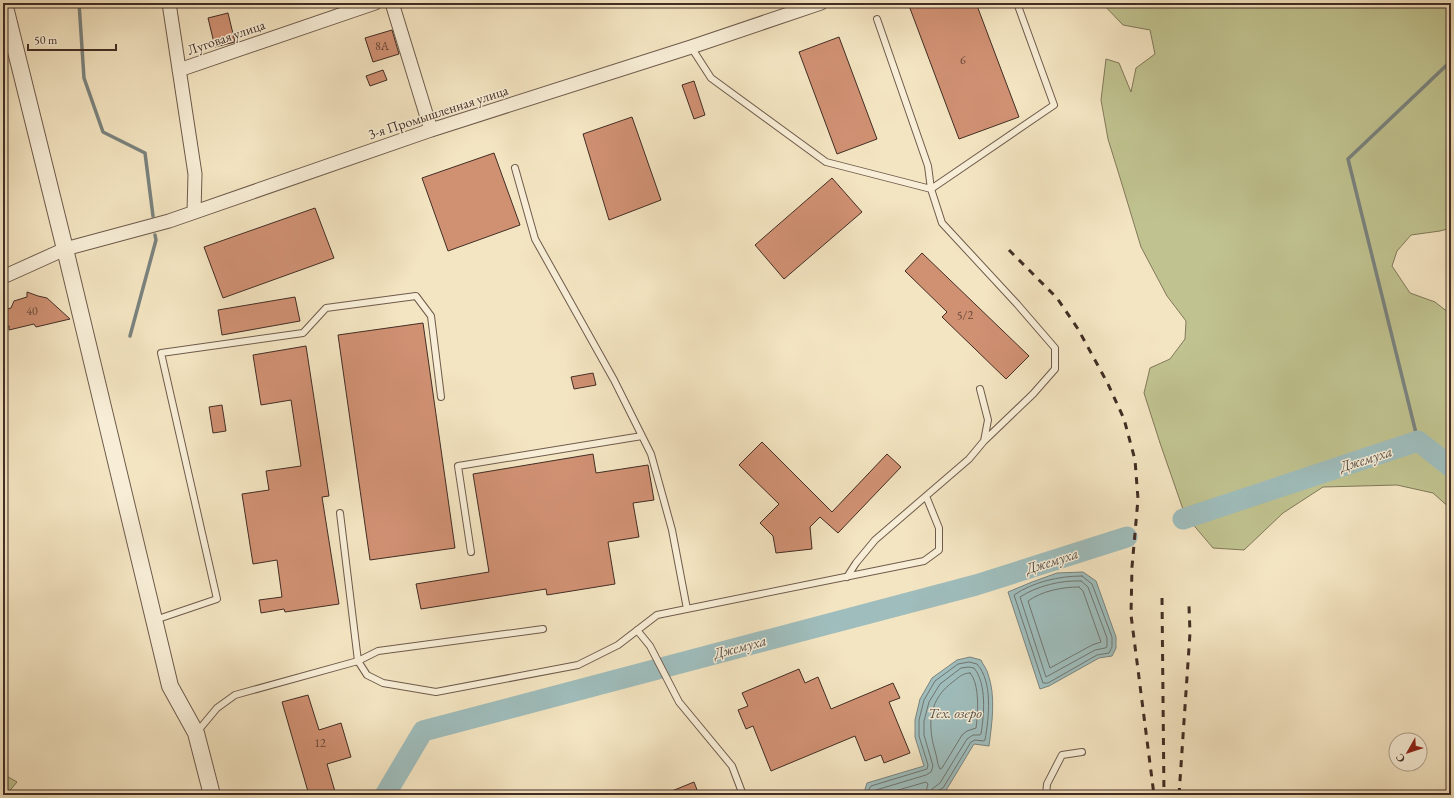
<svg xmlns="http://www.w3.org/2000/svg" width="1454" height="798" viewBox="0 0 1454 798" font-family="'EB Garamond',serif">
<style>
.green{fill:#c0c390;stroke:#81785a}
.water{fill:#9fbdbc;stroke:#7a837f}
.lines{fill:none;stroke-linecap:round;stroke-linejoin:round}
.shore{stroke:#707570;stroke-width:1}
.stream{stroke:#7a837f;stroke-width:3.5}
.river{stroke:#9fbdbc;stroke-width:21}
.building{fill:#d09173;stroke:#422d24}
.service-casing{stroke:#6e5b4c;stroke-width:8}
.minor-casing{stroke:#6e5b4c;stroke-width:15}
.tertiary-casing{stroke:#6e5b4c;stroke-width:18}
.service{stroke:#f8eed7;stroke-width:6}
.minor{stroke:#f8eed7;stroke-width:13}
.tertiary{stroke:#f8eed7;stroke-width:16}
.rail{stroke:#422d24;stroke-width:3;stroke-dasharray:7 7;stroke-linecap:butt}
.labels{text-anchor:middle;stroke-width:3;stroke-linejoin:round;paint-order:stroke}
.number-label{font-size:12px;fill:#664638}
.street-label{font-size:14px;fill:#422d24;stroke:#f8eed7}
.water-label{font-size:15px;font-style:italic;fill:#59514a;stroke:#f8eed7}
</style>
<rect width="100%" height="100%" fill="#f4e5c2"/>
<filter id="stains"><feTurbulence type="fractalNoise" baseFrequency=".005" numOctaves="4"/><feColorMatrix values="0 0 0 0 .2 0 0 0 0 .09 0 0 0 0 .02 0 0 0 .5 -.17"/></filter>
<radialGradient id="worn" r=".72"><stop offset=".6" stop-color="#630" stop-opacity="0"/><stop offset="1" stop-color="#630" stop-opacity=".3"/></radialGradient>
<path class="green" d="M1102,3H1151L1152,6L1153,3H1451V228L1440,231L1411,235L1397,251L1392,266L1410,293L1435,302L1449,313L1451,326V452L1447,463L1451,464V509L1433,493L1397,485L1323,487L1283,513L1244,550L1213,548L1185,515L1160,443L1144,393L1150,368L1170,359L1185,339L1186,321L1167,296L1141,247L1121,181L1108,139L1101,100L1106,59L1119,63L1131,92L1136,68L1155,54L1150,30L1123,25Z
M3,774L17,782L6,795H3Z"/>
<path class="water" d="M1083,572L1096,581L1116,637V648L1112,656L1099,658L1049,686L1040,689L1008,592L1032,582L1057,573Z
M970,657L981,660C983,665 987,669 988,674C996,696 992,723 989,746L974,744L945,792L932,795H867L865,789L867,783L924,766L915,737V720L920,699L932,678L957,660Z"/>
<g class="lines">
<path class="shore" d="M1082,576L1092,584L1112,637V647L1109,653L1097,655L1048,683H1043L1014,595C1033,582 1059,576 1082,576Z
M1081,581L1088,587L1107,638V647L1105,648L1095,650L1046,677L1020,597C1037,586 1061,580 1081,581Z
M1079,587L1083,591L1101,642L1092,645L1050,668L1028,601C1042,591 1062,587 1079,587Z
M970,673C980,684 978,713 976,728L967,731L962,735L942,768L940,769C937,764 937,756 935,751C927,723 929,699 954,681C959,677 963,673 970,673Z
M870,795L869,789L871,786L927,769L928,765L919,736V720L924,700L935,681L958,664L969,662L977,664C993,682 989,717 985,740L984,741L975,740L971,742L943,788L937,791L936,795
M875,795L876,790L926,775L931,772L933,766L924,735V721L929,702L940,684L961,668L969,667L974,668C987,684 984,715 981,734L980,735H973L967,739L940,783L932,789L931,795
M881,795L926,782L928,784L925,795"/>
<path class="stream" d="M79,3L84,78L103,132L145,153L153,216
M130,336L156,240L155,235
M1418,441L1348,159L1451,61"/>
<path class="river" d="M1183,519L1418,441L1451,467
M385,795L423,731L976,585L1127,537"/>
</g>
<path class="building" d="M908,3H976L1019,117L959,139Z
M228,13L235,42L215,47L208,18Z
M392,30L399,54L373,62L365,38Z
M839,37L877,139L837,154L799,52Z
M383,70L387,80L370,86L366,76Z
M694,81L705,115L694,119L682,85Z
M632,117L661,200L609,220L583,134Z
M494,153L520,225L448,251L422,178Z
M832,178L862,212L784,279L755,245Z
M315,208L334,258L223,298L204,247Z
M922,253L1029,356L1006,379L942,317L947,312L905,271Z
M27,292L38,296L47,298L70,319L36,327L34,324L9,330V326L3,327V310L11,308L14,301L27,297Z
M295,297L300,321L222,335L218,310Z
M423,323L455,548L370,560L338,335Z
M306,346L329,496L322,497L339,604L285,612L284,609L261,613L259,600L282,597L277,560L253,564L242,494L269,490L266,471L301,466L291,400L261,405L253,355Z
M593,373L596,385L574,389L571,377Z
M222,405L226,431L213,433L209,407Z
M762,442L832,512L887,454L901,467L838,533L820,517L810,527L812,549L776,553L773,536L760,523L779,504L739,465Z
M593,454L596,473L648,465L654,500L633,503L639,537L608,542L615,584L547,595L546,589L421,609L416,584L489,572L473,474Z
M799,669L805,683L818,677L831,709L893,683L900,698L889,702L910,753L884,763L881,755L865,761L855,736L771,771L753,726L746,729L738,710L748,706L742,693Z
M308,695L319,730L341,723L351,757L327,764L336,795H309L282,702Z
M694,782L699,795H662Z"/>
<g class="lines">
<g class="service-casing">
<path id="service" d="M877,19L928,166L931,189L942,223L1017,304L1055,348V369L1033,394L984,441
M691,47L711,78L826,162L931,189L1054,105L1017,3
M515,168L535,239L614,380L651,454L672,530L687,609
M340,513L358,661L378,651L543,629
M471,552L458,466L642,436
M847,577L856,563L875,540L926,496
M155,620L217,599L161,353L303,333L326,308L416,296L431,316L441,397
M637,630L650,646L679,702L732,766L743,795
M197,732L217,708L235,695L358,661L367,675L383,683L436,692L578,665L618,645L657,615L924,561L939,550V528L926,496L969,459L984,441L988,420L980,389
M1046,795L1047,784L1062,755L1082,752"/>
</g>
<g class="minor-casing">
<path id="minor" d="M169,3L195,174L194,212
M392,3L431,130
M179,70L375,3
M3,277L65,249L169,221L431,130L691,47L821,3"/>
</g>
<g class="tertiary-casing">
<path id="tertiary" d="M4,3L65,249L170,686L196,733L212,795"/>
</g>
<use href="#service" class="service"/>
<use href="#minor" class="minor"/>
<use href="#tertiary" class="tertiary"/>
<path class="rail" d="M1009,250L1057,298L1078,329L1108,384L1124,419L1135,460L1138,499L1132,567L1131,615L1154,795
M1162,598L1164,795
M1179,795L1190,633L1189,606"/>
</g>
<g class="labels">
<g class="number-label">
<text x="382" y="50">8А</text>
<text x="963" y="64">6</text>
<text x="32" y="315">40</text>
<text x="965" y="319">5/2</text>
<text x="320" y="747">12</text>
</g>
<g class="street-label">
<text transform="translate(226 37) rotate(-19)" y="5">Луговая улица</text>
<text transform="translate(438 112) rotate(-18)" y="5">3-я Промышленная улица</text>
</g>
<g class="water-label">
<text transform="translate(1366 459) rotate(-18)" y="5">Джемуха</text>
<text transform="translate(1052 561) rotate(-18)" y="5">Джемуха</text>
<text transform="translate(740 647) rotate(-15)" y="5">Джемуха</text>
<text x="955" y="718">Тех. озеро</text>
</g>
</g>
<rect width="1454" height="798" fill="none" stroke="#f4e5c2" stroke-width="16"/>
<rect x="4" y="4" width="1446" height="790" fill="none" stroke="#422d24" stroke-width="2"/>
<rect x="8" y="8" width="1438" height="782" fill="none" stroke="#422d24"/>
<g transform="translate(1408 752) rotate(231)"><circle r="19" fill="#f8eed7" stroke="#afa18f"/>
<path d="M0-3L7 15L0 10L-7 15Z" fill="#8f2418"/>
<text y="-6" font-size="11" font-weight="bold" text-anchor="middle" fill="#422d24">С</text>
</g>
<path d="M28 44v6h88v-6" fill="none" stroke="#422d24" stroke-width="2"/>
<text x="34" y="44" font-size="12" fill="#422d24" stroke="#f8eed7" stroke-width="3" paint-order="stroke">50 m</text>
<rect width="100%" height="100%" filter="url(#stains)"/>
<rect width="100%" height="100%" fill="url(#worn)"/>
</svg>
